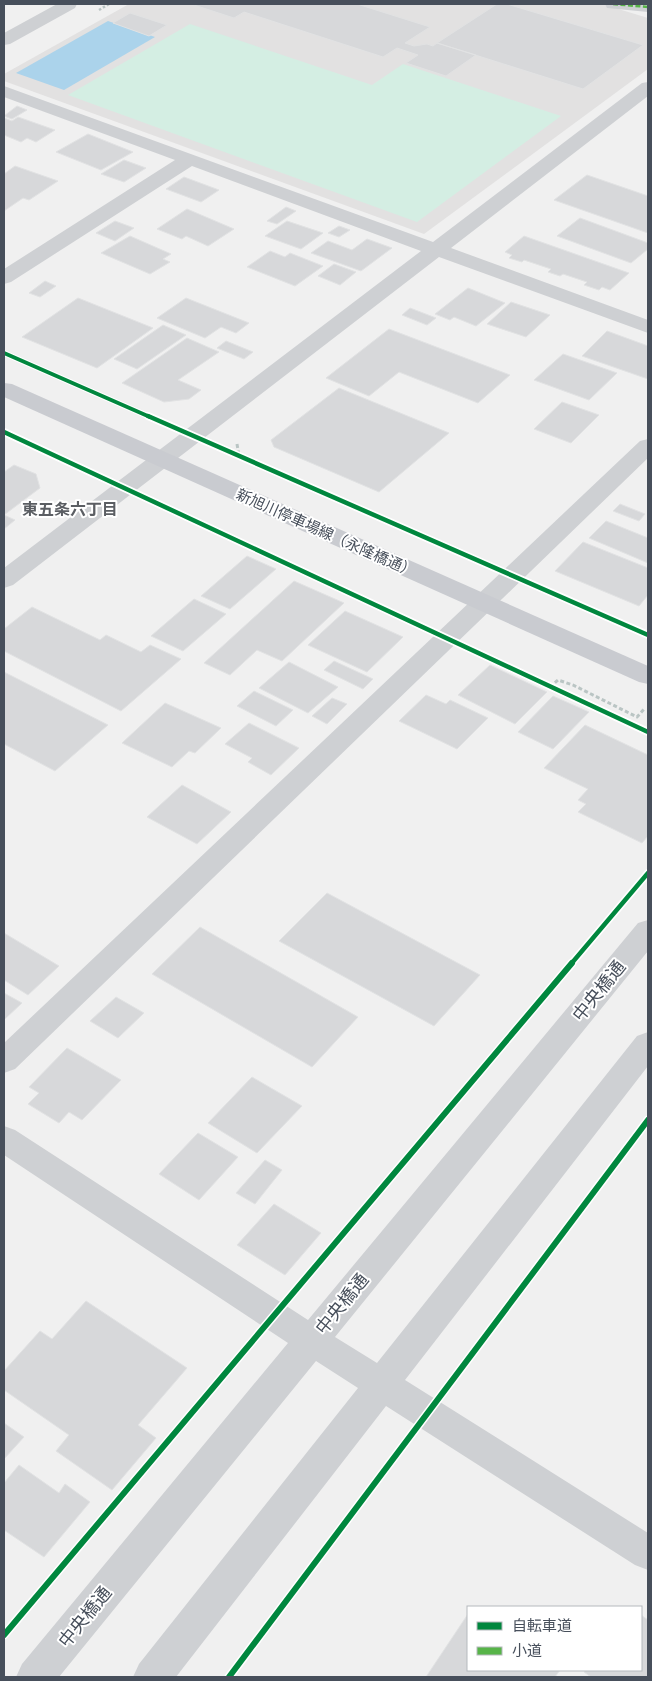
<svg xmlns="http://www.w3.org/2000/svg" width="652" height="1681" viewBox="0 0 652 1681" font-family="Cabin,'Noto Sans JP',sans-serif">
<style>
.education{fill:#e2e1e1}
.green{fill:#d4eee3}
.water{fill:#abd3eb}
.building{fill:#d7d8da;stroke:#e1e2e3}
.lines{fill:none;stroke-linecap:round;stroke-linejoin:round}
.path-far1{stroke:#bac5c4;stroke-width:2.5;stroke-dasharray:2.5 2;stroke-linecap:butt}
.path{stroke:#bac5c4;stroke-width:3;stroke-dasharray:4 2.5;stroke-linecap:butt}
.minor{fill:#ced0d3;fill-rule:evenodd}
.major{fill:#c9cbd0;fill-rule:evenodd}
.quiet{stroke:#57b448;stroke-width:2.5;stroke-dasharray:5 2.5;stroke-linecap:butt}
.cycleway-far2-casing{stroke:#fff;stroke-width:6}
.cycleway-far1-casing{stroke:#fff;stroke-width:8}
.cycleway-casing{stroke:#fff;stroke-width:9}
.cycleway-far2{stroke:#00873e;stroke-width:4}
.cycleway-far1{stroke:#00873e;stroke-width:4.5}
.cycleway{stroke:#00873e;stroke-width:6}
.labels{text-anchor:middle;stroke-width:4;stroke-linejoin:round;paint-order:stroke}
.street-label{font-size:15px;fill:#474f5b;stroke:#fff}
.neighbourhood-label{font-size:16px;font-weight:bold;fill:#5b5e63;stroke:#fff}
.near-street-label{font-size:18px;fill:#474f5b;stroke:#fff}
</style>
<rect width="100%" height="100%" fill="#f0f0f0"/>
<path class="education" d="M129,4H602L648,18V69L424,234L4,81V74Z"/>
<path class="green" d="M190,24L372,85L403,64L561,116L417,222L68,95Z"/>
<path class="water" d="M108,21L155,37L64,90L16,73Z"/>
<path class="building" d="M191,4H357L430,27L405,43L414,46L427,44L433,46L437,43L476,55L446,76L406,63L418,55L397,48L383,57L244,12L234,18Z
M497,4H507L643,45L583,89L437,43Z
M130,13L167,25L149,36L113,23Z
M17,106L27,110L12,119L4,116Z
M18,117L55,130L36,142L27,138L21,142L4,135V118L12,121Z
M88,134L133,152L101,170L56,152Z
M124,160L146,168L124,182L101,174Z
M15,166L58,181L29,200L23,198L4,211V174Z
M587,175L648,196V233L554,200Z
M184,177L219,190L201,202L166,189Z
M286,207L296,211L277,224L267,221Z
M187,209L234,229L208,246L186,236L182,239L157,229Z
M580,218L648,243V249L631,263L557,236Z
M115,221L134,228L115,241L96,233Z
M287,221L323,233L301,249L265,236Z
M339,226L350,230L339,237L328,233Z
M130,236L171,254L163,259L170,262L150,274L101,253Z
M524,236L629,273L610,290L602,287L599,290L584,285L587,282L563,274L560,276L548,272L551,269L524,260L522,262L509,258L512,255L505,252Z
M367,239L392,248L361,271L311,253L328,241L352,250Z
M270,251L285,257L290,253L323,266L295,286L247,267Z
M334,264L356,272L340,285L318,276Z
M45,281L56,286L40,297L29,293Z
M468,288L505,303L476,326L454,317L450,320L435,314Z
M78,298L153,328L97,368L22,337Z
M186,298L249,323L236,333L221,327L205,338L157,318Z
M511,302L550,315L526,337L487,324Z
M410,308L436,318L427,325L402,315Z
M163,325L186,335L137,369L114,359Z
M389,329L510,375L478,403L399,372L369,396L326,378Z
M607,331L648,346V379L582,356Z
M187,338L219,352L178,380L201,390L189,399L164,402L122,383Z
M226,341L253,352L244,359L217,348Z
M563,354L617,373L589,400L534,380Z
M339,388L449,433L379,492L274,447L271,440Z
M562,402L599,415L571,443L534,429Z
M14,465L36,474L40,488L4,515L15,520L4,529V472Z
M620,504L645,514L639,521L613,511Z
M606,521L648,538V563L589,538Z
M583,542L648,568V595L639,606L555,571Z
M247,556L276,569L230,609L201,596Z
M294,581L344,603L282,661L257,650L230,675L204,663Z
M194,599L226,614L183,651L151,636Z
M32,607L100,640L106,635L141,652L150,645L181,659L121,711L4,651V629Z
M345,611L403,637L367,672L308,645Z
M334,661L373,679L363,689L324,670Z
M289,662L338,687L308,713L259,688Z
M490,665L547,692L515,724L458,695Z
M4,672L108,725L55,771L4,744Z
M254,691L293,710L276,726L237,706Z
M426,695L446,704L450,700L488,718L457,749L399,721Z
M553,696L589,712L553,749L518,732Z
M332,698L347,704L327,724L312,716Z
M165,703L221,728L195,753L189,751L172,767L122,743Z
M249,723L299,748L271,775L248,762L252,758L225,744Z
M585,725L648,755V836L642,843L578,812L586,804L578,800L588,789L544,768Z
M182,785L231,812L197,844L147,817Z
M327,893L480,975L434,1026L279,941Z
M200,927L358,1017L312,1067L152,974Z
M4,933L59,966L28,995L4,980Z
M4,993L22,1003L5,1019L4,1018Z
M116,997L144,1013L118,1038L90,1021Z
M67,1048L121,1080L82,1120L69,1112L59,1123L28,1104L39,1093L29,1087Z
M252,1077L302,1106L257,1153L208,1123Z
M198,1133L238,1157L199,1200L159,1174Z
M265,1160L282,1170L255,1204L236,1193Z
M274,1204L321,1233L285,1275L237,1245Z
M86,1301L187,1368L138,1425L156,1438L112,1490L56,1451L69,1435L4,1390V1371L40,1331L52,1339Z
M4,1423L24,1437L4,1459Z
M19,1465L59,1493L65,1484L90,1502L44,1557L4,1530V1483Z
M468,1614V1670H560L555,1677H426Z
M641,1615L648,1620V1677H591L584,1672L586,1670H641Z"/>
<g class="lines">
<path class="path-far1" d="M99,10L109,4"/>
<path class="path" d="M237,444L239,456
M550,687L558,680L573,685L637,717L645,708"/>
<path class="minor" d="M57,4H77L75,8L10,44L4,45V33Z
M605,4H648V12L607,8Z
M648,82V96L451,248L648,320V333L439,257L13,585L4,588V568L421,251L192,166L11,282L4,284V269L175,160L4,97V86L433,242L642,83Z
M648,439V458L15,1069L4,1073V1043L640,441Z
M648,920V951L335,1337L377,1363L637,1036L648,1032V1066L405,1380L648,1533V1570L635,1565L386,1406L176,1677H133L139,1664L358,1388L316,1361L59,1677H16L22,1664L288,1343L4,1155V1126L15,1130L308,1320L638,923Z"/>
<path class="major" d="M4,383L12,384L648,666V684L639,682L4,397Z"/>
<path class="quiet" d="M613,4L648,7"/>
<g class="cycleway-far2-casing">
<path id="cycleway-far2" d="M4,353L150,417"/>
</g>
<g class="cycleway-far1-casing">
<path id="cycleway-far1" d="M148,416L648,635
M4,432L648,732
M571,964L648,873"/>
</g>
<g class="cycleway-casing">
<path id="cycleway" d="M4,1635L572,963
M229,1677L648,1120"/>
</g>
<use href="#cycleway-far2" class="cycleway-far2"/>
<use href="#cycleway-far1" class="cycleway-far1"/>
<use href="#cycleway" class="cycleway"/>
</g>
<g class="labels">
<g class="street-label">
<text transform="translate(326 533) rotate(24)" y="5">新旭川停車場線（永隆橋通）</text>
</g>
<g class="neighbourhood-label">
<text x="70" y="515">東五条六丁目</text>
</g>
<g class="near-street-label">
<text transform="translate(599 991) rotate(-51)" y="6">中央橋通</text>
<text transform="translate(342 1304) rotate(-51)" y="6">中央橋通</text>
<text transform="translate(85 1617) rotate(-51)" y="6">中央橋通</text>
</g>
</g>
<rect width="652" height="1681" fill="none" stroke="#474f5b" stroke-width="10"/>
<rect x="467" y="1606" width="175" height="65" fill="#ffffff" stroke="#b5b9bd"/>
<rect x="477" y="1622" width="25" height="8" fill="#00873e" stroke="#b5b9bd"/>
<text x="512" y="1631" font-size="15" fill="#474f5b">自転車道</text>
<rect x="477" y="1647" width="25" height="8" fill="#57b448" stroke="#b5b9bd"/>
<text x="512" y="1656" font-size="15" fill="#474f5b">小道</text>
</svg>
